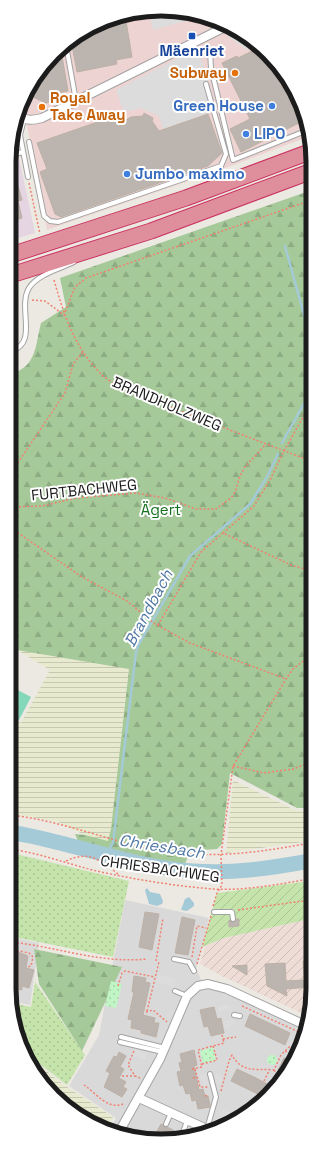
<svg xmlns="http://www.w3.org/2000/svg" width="322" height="1150" viewBox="0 0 322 1150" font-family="'Space Grotesk',sans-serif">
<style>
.residential{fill:#dad9d9}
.commercial{fill:#edd4d2}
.industrial{fill:#e5d4e1}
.military{fill:url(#military-furrows)}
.farmland{fill:url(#farmland-rules)}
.grass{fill:url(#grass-dots)}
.forest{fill:url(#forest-firs)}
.park{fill:url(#park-dots)}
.garden{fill:url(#garden-furrows)}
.pitch{fill:#85d7b9}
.parking{fill:#dcdcdc}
.water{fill:#a5cad7}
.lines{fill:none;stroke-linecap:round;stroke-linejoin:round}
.stream{stroke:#a5cad7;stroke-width:2.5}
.river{stroke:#a5cad7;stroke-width:15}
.building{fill:#bcb5af;stroke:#bdb0a5}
.service-casing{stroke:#a3a3a3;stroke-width:6}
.minor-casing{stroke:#a3a3a3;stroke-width:10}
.motorway-casing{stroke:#ca3060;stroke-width:17}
.path{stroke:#ef8170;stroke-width:1.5;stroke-dasharray:2 2;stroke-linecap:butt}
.service{stroke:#fff;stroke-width:4}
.minor{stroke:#fff;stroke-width:8}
.motorway{stroke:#df8e9b;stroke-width:15}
.transit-dot{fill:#1a4fb4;stroke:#fff;stroke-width:1.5}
.food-dot{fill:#e8710a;stroke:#fff;stroke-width:1.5}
.shop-dot{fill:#3f7fe0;stroke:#fff;stroke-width:1.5}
.labels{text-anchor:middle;stroke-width:4;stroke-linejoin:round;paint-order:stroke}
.transit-label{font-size:15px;font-weight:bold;fill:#164399;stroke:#fff}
.food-label{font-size:15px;font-weight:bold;fill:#c56008;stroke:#fff;text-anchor:end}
.shop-label{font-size:15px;font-weight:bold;fill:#366cbe;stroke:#fff;text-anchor:start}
.street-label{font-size:15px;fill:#1c1c1c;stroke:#fff}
.park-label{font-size:15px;fill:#13711d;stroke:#fff}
.water-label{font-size:16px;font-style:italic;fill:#5077a4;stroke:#fff}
.rim{fill:none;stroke:#1c1c1c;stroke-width:5}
</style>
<defs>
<pattern id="military-furrows" width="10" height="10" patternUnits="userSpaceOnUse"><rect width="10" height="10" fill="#eeddd6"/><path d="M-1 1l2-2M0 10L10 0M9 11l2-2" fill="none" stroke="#ccbdb7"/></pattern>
<pattern id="farmland-rules" width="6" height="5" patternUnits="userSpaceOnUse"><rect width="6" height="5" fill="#e7eace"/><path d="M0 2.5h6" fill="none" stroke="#c6c8b0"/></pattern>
<pattern id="grass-dots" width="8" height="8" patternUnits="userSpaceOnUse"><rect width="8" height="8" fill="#c5e4ab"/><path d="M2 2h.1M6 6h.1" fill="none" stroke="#a9c393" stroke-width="1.8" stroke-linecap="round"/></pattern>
<pattern id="forest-firs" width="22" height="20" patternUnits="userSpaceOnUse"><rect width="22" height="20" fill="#a6c999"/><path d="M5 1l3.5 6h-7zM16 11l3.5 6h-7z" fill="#8eac83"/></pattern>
<pattern id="park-dots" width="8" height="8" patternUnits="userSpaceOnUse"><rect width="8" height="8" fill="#c1f5c6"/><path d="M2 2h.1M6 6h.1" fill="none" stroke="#a5d1aa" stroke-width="1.8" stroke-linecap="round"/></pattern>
<pattern id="garden-furrows" width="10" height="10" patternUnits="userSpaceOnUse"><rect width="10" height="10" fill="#c5e4ab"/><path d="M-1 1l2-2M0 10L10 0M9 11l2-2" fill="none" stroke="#a9c393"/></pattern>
</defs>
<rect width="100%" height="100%" fill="#ece9e2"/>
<path class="residential" d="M9,853L15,854L9,880Z
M125,900L209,918L196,968L203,984H208L307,1026L293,1065L253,1110L201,1136L151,1141L110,1130L116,1118L69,1086L99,1035Z
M9,937L39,943L30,1005L11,1001L9,989Z"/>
<path class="commercial" d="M131,12H190L237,29L269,54L297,94L310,136L220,170L47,230L23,105L34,77L76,35Z"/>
<path class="industrial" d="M13,130L35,233L12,240V132Z"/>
<path class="military" d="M310,919V1017L222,976L200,964L205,946L224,938Z"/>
<path class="farmland" d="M17,650L129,669L111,830L108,842L85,835L58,822L10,813V718L21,723L50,670Z
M233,780L297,811L311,809L310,841L226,853Z
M25,1054L64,1085L113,1117L106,1129L94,1125L47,1089Z"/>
<path class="grass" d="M16,854L129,881L113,957L9,936V888Z
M35,982L85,1055L67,1085L23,1051L20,1047L12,1003L31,1007Z"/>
<path class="forest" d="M312,190L311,808H297L230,773L222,844L217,849L190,851L185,864L131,856L78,841L75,834L85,835L108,841L111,829L129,669L17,650L10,647L11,374C37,366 35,346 41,323L66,307L60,278Z
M34,949L122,967L82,1051L39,984Z"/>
<path class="park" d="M111,981L122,984L116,1008L105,1006Z
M213,1047L216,1060L203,1063L200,1051Z
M267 1060a5 5 0 1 1 10 0a5 5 0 1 1-10 0Z"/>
<path class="garden" d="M310,881V919L224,938L202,947L217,893Z"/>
<path class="pitch" d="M10,686L31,697L19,720L10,715Z"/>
<path class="parking" d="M149,12H190L203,16L153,30Z
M237,29L258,45L247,50L226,35Z
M198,48L217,110L163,129L159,116L140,108L130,111L123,110L116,90Z
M158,974L176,979L174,987L156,982Z
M227,1004V1006L230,1005L232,1011L229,1012L228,1009L219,1012L218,1006Z
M234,1019L235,1025L225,1028L223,1022Z
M135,1049L147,1054L145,1060L132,1055Z
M206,1073L209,1086L203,1088L200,1075Z
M220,1073L222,1083L219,1084L220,1090H218L215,1074Z
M223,1109L239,1117L217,1128L214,1127Z"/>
<path class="water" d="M147,888L150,892L160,894L163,901L162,904L157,906L149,904L145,890Z
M189,897L194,903V906L187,911L181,910L185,899Z"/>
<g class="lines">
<path class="stream" d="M285,246L311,340
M282,443L311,391
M106,854L113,843L136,652L140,642L190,556L250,504L267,477L278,454"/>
<path class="river" d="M10,832C71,842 131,867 193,871C233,874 271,868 310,861"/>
</g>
<path class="building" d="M125,15L132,57L116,60L117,64L77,72L71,40L76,35Z
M260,47L269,54L297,94L305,120L241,152L230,129L250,119L222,63L237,56L238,58Z
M61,50L68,91L53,94L55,101L46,103L35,98L29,91L34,77Z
M144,113L153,118L152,121L159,131L208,114L222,153L208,166L61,217L55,214L40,172L47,169L37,143L109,118L119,124L131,117L143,116Z
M12,171H14L22,200L18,201L22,218L12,221Z
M145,912L159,914L152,950L139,947Z
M182,917L195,920L188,955L175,953Z
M236,919H239V926L229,927V920L233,922Z
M18,952L28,956L26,968L34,970L29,988L22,986V990L10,988L12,972H10L13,953L18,954Z
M303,961H310V987L286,989L287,996L267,986L265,964L285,963L286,981L305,980Z
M247,965V975L232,966Z
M134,976L146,978L145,982L150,983L143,1015L155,1018L154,1023H159L156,1037L141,1033V1030L131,1028L132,1020L128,1019L134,992H132Z
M214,1007L217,1019L221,1018L224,1033L211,1036L208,1026L204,1027L200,1010Z
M250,1014L290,1033L285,1045L245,1026Z
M194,1050L197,1065L194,1066L199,1090L203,1089L205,1096H208L210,1105V1107L198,1109L196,1100L192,1101L190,1093L186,1094L183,1085L180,1086L177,1072L181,1071L179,1063L182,1062L180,1054Z
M119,1052L126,1056L120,1067L124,1069L119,1078L126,1082L123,1087L127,1089L122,1097L104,1087L110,1073L106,1071L114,1056L117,1057Z
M284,1058L294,1062L286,1073L278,1070Z
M237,1069L256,1078L273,1087L264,1097L231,1081Z
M161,1124L175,1131L172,1139H164L155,1135Z"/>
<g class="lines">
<g class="service-casing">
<path id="service" d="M66,45L76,101
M210,51L211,68L233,160L308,130
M24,119L20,135L28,177
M29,142L44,216L50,221L58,222L221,166L226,154L206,84
M12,155L23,152
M219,182L221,166
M11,351C39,343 17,308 29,288C38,274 60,269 74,262
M214,912H232L233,919
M174,959L189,962L194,971
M175,991L187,996
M234,1015L240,1016
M121,1037L165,1048
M120,1042L163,1052
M166,1124L171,1113
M207,1129L216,1097L210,1074
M182,1135L187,1121"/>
</g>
<g class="minor-casing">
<path id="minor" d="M19,114C25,122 34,120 42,118L227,26
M139,1098L211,1131
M119,1132L160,1059L187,996L198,986L208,984L227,989L307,1026"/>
</g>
<g class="motorway-casing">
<path id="motorway" d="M11,255L186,198L312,151
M11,275L151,231L312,171"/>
</g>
<path class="path" d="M29,183L40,234
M54,280C64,315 74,347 101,374C117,389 141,395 161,403C211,423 261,442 311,461
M32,300L45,301L64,315L75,287L86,278L312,200
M11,473L65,393L73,364L83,352
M11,507L42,506L76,498L136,493L165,498L196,509H216L231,498L235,492L240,476L245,467L266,444
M11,528L82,577L127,601L155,624L190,643L286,679
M311,571L291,565L223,533L254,506L270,480L284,451L311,403
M158,625L201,552L223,533
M233,766L264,773L293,769L311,762
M10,815C58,820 104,839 151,849C206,860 256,853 310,843
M9,849C41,853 70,865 101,872C138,880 176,886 213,889C245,891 279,884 310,879
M9,858L11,849
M66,861C89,850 101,860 119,875
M213,906L217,893L222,885L221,855L233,766L286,679L293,669L311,655
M238,910L310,900
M9,942C56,946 99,964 147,959
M9,949L29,953L33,957L31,966L27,967
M192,957L197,926L206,928
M156,961L163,918
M197,964L211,916
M118,986L122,973L125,971L155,977
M242,1006L301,1033
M147,1011L159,962
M146,1012L153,1010L167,1022
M222,1035L223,1039L236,1037
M134,1051L128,1065L135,1076L140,1078
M285,1051L296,1056
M202,1064L217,1060L213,1046
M192,1069L202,1067L198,1050L224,1043L223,1039
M195,1069L200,1087H208
M274,1070L280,1080
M122,1076H135
M193,1078L197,1077
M264,1081L270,1069
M84,1085C96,1093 109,1112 125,1103
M221,1091L229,1061L232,1055C243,1074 255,1068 274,1070L281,1055L289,1047L293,1049
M205,1096L209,1095"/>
<use href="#service" class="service"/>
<use href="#minor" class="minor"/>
<use href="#motorway" class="motorway"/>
</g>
<rect class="transit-dot" x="188" y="32" width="8" height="8" rx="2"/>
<g class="food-dot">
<circle cx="235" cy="73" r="4"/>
<circle cx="42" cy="107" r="4"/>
</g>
<g class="shop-dot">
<circle cx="272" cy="106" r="4"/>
<circle cx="246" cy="134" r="4"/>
<circle cx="127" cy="174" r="4"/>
</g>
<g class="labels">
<g class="transit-label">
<text x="192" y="56">Mäenriet</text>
</g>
<g class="food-label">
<text x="227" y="78">Subway</text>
<text x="50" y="103" text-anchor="start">Royal<tspan x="50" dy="17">Take Away</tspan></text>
</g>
<g class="shop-label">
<text x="264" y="111" text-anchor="end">Green House</text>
<text x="254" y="139">LIPO</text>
<text x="135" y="179">Jumbo maximo</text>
</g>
<g class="street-label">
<text transform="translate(167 404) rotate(23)" y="5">BRANDHOLZWEG</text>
<text transform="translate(84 490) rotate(-6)" y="5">FURTBACHWEG</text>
<text transform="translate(160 869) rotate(8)" y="5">CHRIESBACHWEG</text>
</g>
<g class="park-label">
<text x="161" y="515">Ägert</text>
</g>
<g class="water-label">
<text transform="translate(148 608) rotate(-62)" y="6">Brandbach</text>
<text transform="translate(162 846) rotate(9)" y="6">Chriesbach</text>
</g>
</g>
<path d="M0 0H322V1150H0ZM161 16H161A145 145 0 0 1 306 161V989A145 145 0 0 1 161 1134H161A145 145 0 0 1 16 989V161A145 145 0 0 1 161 16Z" fill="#fff" fill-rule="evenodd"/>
<path class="rim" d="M161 16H161A145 145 0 0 1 306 161V989A145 145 0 0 1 161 1134H161A145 145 0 0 1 16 989V161A145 145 0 0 1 161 16Z"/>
</svg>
